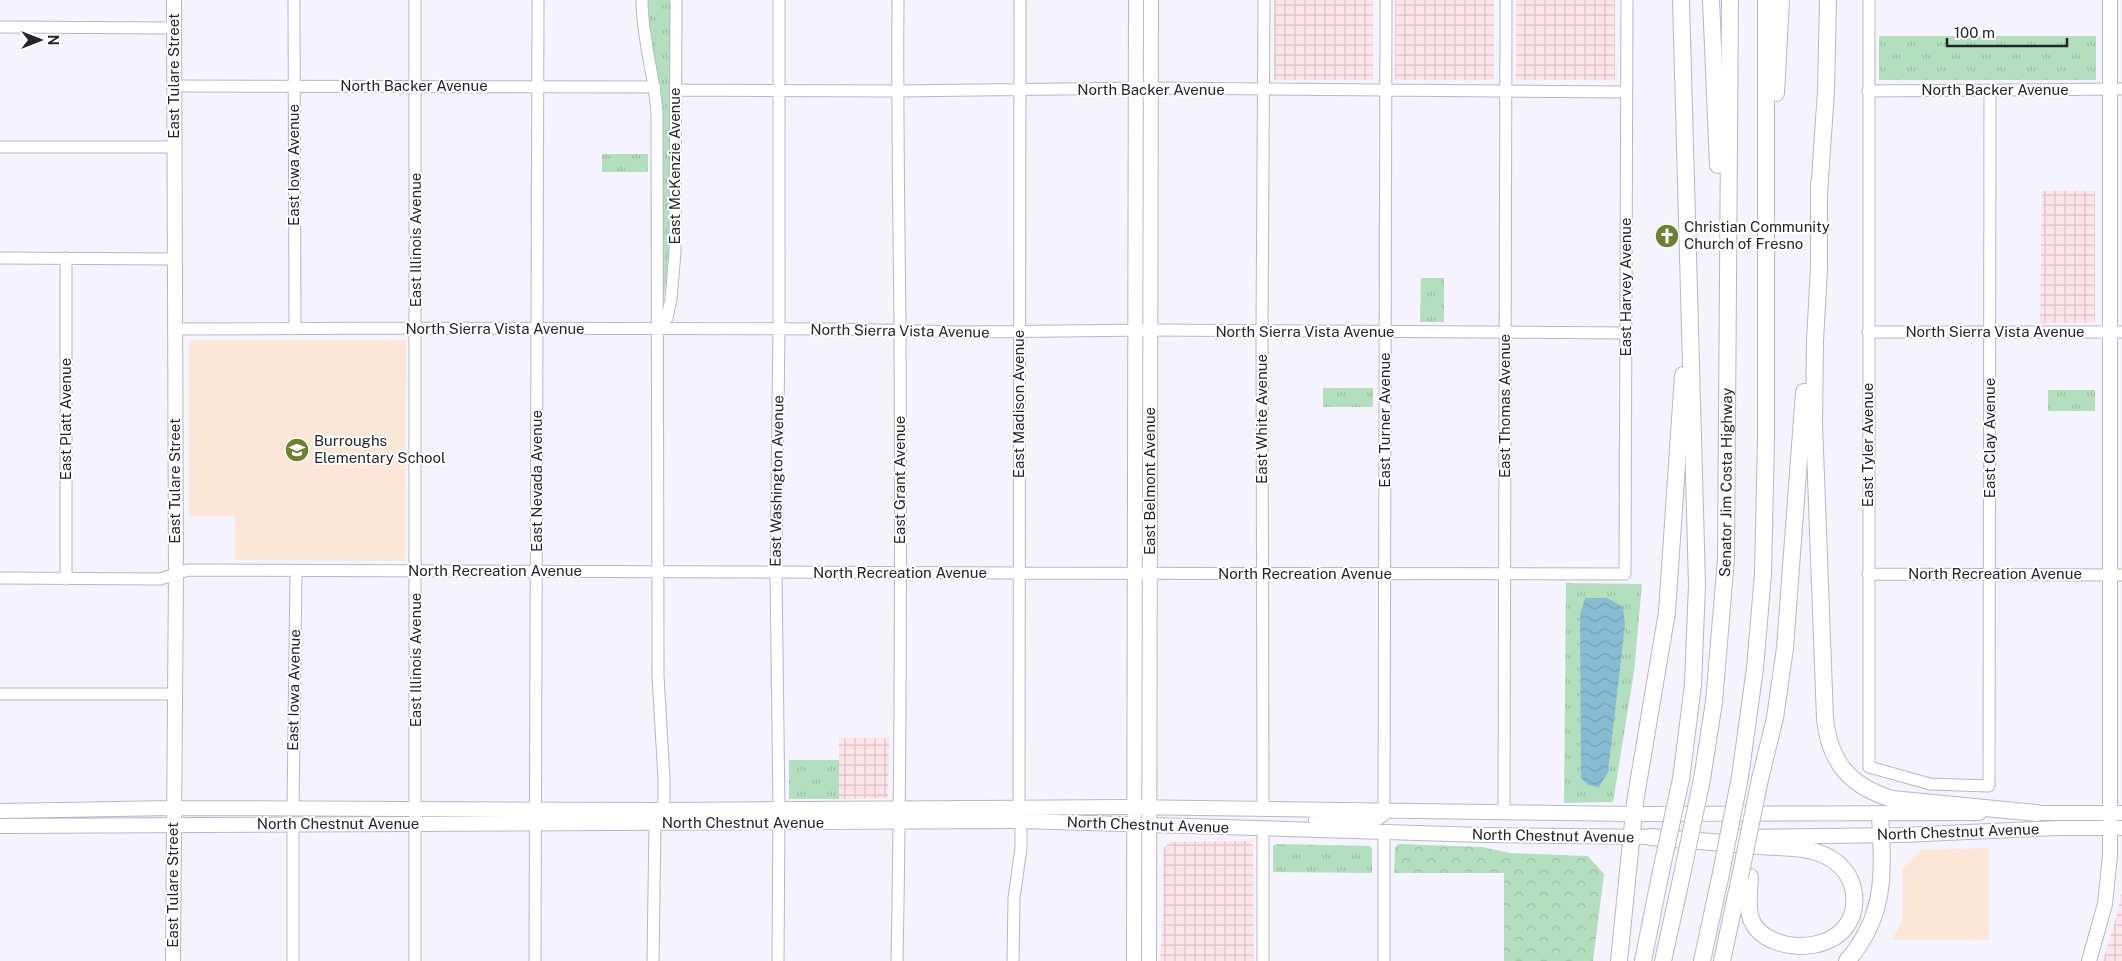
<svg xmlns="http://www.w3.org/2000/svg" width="2122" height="961" viewBox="0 0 2122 961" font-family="'Public Sans',sans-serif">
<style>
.industrial{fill:url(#industrial-grid)}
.education{fill:#fbe6d8}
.grass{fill:url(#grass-tufts)}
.park{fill:url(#park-crowns)}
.water{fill:url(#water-waves)}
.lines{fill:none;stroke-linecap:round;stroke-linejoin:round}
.minor-casing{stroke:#b9b7c7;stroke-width:13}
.major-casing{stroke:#b9b7c7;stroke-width:16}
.highway-casing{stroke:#b9b7c7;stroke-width:18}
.minor{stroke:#fff;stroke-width:11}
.major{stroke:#fff;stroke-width:14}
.highway{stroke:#fff;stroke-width:16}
.highway-bridge-casing{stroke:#b9b7c7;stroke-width:18;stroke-linecap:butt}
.highway-bridge{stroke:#fff;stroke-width:16}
.labels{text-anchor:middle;stroke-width:4;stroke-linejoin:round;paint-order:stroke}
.street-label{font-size:15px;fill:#24242a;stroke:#fff}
.poi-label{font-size:15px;fill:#24242a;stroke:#fff;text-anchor:start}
</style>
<defs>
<pattern id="industrial-grid" width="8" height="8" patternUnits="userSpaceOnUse" patternTransform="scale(1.25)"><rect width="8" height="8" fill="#fee3e8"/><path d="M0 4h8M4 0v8" fill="none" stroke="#dac3c7"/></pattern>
<pattern id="grass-tufts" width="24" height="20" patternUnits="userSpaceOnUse" patternTransform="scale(1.25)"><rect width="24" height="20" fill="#b4dfbf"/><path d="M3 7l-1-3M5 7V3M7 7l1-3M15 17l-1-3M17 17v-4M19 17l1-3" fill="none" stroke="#9bbfa4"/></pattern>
<pattern id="park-crowns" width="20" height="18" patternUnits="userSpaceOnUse" patternTransform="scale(1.25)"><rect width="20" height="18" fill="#b4dfbf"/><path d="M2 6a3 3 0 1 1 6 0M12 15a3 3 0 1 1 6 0" fill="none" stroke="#9bbfa4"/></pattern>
<pattern id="water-waves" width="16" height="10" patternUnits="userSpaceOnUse" patternTransform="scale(1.25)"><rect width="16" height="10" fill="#88bcd3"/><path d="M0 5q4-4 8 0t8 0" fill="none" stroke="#75a1b5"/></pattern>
</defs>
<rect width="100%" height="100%" fill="#f5f3fe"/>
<path class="industrial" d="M1274,0H1373V80H1274Z
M1395,0H1494V80H1395Z
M1516,0H1615V80H1516Z
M2042,191H2095V320L2094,323H2040Z
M839,738H889L888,798L839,799Z
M1249,841L1253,845L1254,961H1160L1163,916V849L1170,842Z
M2122,889V961H2103L2118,911Z"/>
<path class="education" d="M191,340H406L405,561L235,560V516H189V342Z
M1989,848V940H1892L1902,921V869L1921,850Z"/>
<path class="grass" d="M647,0H671L670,251L661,318L662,96L651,45Z
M1879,36H2096V80H1879Z
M602,154H648V172H602Z
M1421,278H1444V322H1420Z
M1323,388H1373V407H1323Z
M2048,390H2095V411H2048Z
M1566,583L1642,584L1634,672L1613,802L1564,803Z
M789,760H839V799H789Z
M1276,844L1370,846L1372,849V873L1273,872V846Z"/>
<path class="park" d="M1398,844L1482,847L1510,853L1588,856L1604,874L1593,961H1504V873H1394L1395,848Z"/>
<path class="water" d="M1585,598H1607L1623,607L1625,625L1608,772L1599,787L1588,785L1581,778L1580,615Z"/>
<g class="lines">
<g class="minor-casing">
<path id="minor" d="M294,0L295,329
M415,0V961
M642,0C642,38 654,74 657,112L658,676L664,778V802L655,824L653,961
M1869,0V767L1930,784L1989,786L1990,90
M0,27L174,28
M174,86L655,87
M676,90L897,91L1151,88L1626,92
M1868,91L2122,89
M0,147H173
M0,258L173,259
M66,258V579
M175,329L416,328L840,329L960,332L1150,330L1626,333
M658,329L667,318L671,299L675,252L676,0
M1868,332H2122
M1868,574L2122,575
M0,578L160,579L188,570C667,575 1146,572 1625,574L1627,0
M0,694H174
M1019,807L1020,0
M1263,808L1262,332L1264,0
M293,809L296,571
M1384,811L1386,0
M1504,813L1506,0
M293,823V961
M535,961L538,0
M778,961L779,809L776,573L779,329V0
M897,961C901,750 901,539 900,328C899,219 897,109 898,0
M1013,961L1014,898L1021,848V821
M1263,961V829
M1384,961V832"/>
</g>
<g class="major-casing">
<path id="major" d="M0,811L173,808L660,810L1126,807L1634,814L1979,813
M2028,813H2122
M1316,820C1330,821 1381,827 1384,811
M0,826L1021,821L1483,835L1659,837
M1738,837L1902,835L2058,828H2122
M173,961L176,573L174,0
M1134,961L1136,0
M1149,961L1151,0
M2089,961L2105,904L2110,856V0"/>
</g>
<g class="highway-casing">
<g id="highway">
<path d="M1711,0L1718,165"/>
<path d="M1776,93L1781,0"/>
<path d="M1819,184V268L1815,341L1814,423L1825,719C1830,763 1850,786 1892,799L2037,813"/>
<path d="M1819,193L1826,91L1828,0"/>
<path d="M1740,777L1755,668L1763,574L1766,439V0"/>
<path d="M1681,779L1693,685L1697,584L1681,0"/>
<path id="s1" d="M1702,779L1714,702L1726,559L1730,0"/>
<path d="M1760,779L1775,718L1785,648L1804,392"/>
<path d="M1650,837C1687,840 1724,843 1760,846C1782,848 1808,846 1828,857C1840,863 1850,875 1853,888C1867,956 1767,961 1751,919C1747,906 1749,891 1750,877"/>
<path d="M1619,961L1635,802L1667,612L1683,375"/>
<path d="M1643,961L1660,876"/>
<path d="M1663,961L1682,875"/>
<path d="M1702,961L1720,878"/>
<path d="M1722,961L1740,877"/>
<path d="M1847,961C1887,915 1883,871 1880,815"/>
</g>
</g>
<use href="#minor" class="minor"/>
<use href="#major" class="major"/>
<use href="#highway" class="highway"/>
<g class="highway-bridge-casing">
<path id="highway-bridge" d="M1682,875L1702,779
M1660,876L1681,779
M1740,877L1760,779
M1720,878L1740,777"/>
</g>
<use href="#highway-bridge" class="highway-bridge"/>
</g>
<defs>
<g id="church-disc" transform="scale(1.25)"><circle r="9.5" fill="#6d8132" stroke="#fff"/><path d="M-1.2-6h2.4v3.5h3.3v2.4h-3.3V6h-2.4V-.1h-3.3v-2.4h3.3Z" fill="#fff"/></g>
<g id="school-disc" transform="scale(1.25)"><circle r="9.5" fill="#6d8132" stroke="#fff"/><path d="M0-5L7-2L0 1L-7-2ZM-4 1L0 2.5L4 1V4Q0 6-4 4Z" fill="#fff"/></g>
</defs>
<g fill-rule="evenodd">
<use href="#church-disc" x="1667" y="236"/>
<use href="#school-disc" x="297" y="450"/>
</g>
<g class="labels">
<g class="street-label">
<text transform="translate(174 76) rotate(-90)" y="5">East Tulare Street</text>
<text x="414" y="91">North Backer Avenue</text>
<text x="1151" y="95">North Backer Avenue</text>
<text x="1995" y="95">North Backer Avenue</text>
<text transform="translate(294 165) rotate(-90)" y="5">East Iowa Avenue</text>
<text transform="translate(675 166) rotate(-90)" y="5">East McKenzie Avenue</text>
<text transform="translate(416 240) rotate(-90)" y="5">East Illinois Avenue</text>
<text transform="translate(1626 287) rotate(-90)" y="5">East Harvey Avenue</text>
<text x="495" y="334">North Sierra Vista Avenue</text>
<text transform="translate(900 331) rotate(1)" y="5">North Sierra Vista Avenue</text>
<text x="1305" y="337">North Sierra Vista Avenue</text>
<text x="1995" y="337">North Sierra Vista Avenue</text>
<text transform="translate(1019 404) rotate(-90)" y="5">East Madison Avenue</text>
<text transform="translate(1505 406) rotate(-90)" y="5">East Thomas Avenue</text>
<text transform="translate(66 419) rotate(-90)" y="5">East Platt Avenue</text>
<text transform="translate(1262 419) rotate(-90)" y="5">East White Avenue</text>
<text transform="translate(1385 420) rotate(-90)" y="5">East Turner Avenue</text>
<text transform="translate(1990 438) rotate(-90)" y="5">East Clay Avenue</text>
<text transform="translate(1868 445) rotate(-90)" y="5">East Tyler Avenue</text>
<text transform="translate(900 480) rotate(-90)" y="5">East Grant Avenue</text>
<text transform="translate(175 481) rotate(-90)" y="5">East Tulare Street</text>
<text transform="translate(537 481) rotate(-90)" y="5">East Nevada Avenue</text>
<text transform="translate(777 481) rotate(-89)" y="5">East Washington Avenue</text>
<text transform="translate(1150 481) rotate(-90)" y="5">East Belmont Avenue</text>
<text dy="5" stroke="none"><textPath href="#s1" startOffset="298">Senator Jim Costa Highway</textPath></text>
<text x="495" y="576">North Recreation Avenue</text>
<text x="900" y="578">North Recreation Avenue</text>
<text x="1305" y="579">North Recreation Avenue</text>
<text x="1995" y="579">North Recreation Avenue</text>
<text transform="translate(416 660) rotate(-90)" y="5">East Illinois Avenue</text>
<text transform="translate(294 690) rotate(-89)" y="5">East Iowa Avenue</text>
<text x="743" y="828">North Chestnut Avenue</text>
<text x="338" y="829">North Chestnut Avenue</text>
<text transform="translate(1148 825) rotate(2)" y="5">North Chestnut Avenue</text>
<text transform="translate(1958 832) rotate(-2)" y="5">North Chestnut Avenue</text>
<text transform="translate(1553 836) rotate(1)" y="5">North Chestnut Avenue</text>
<text transform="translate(173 885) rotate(-90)" y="5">East Tulare Street</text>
</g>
<g class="poi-label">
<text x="1684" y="232">Christian Community<tspan x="1684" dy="17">Church of Fresno</tspan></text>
<text x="314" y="446">Burroughs<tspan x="314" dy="17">Elementary School</tspan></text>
</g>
</g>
<g transform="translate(40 40) rotate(90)" stroke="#ffffff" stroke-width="4" paint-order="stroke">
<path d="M0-4L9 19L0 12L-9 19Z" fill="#24242a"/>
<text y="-8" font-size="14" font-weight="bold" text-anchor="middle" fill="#24242a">N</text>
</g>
<path d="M1947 38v8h120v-8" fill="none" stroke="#24242a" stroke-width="2.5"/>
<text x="1954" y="38" font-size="15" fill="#24242a" stroke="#ffffff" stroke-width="4" paint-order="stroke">100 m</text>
</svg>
